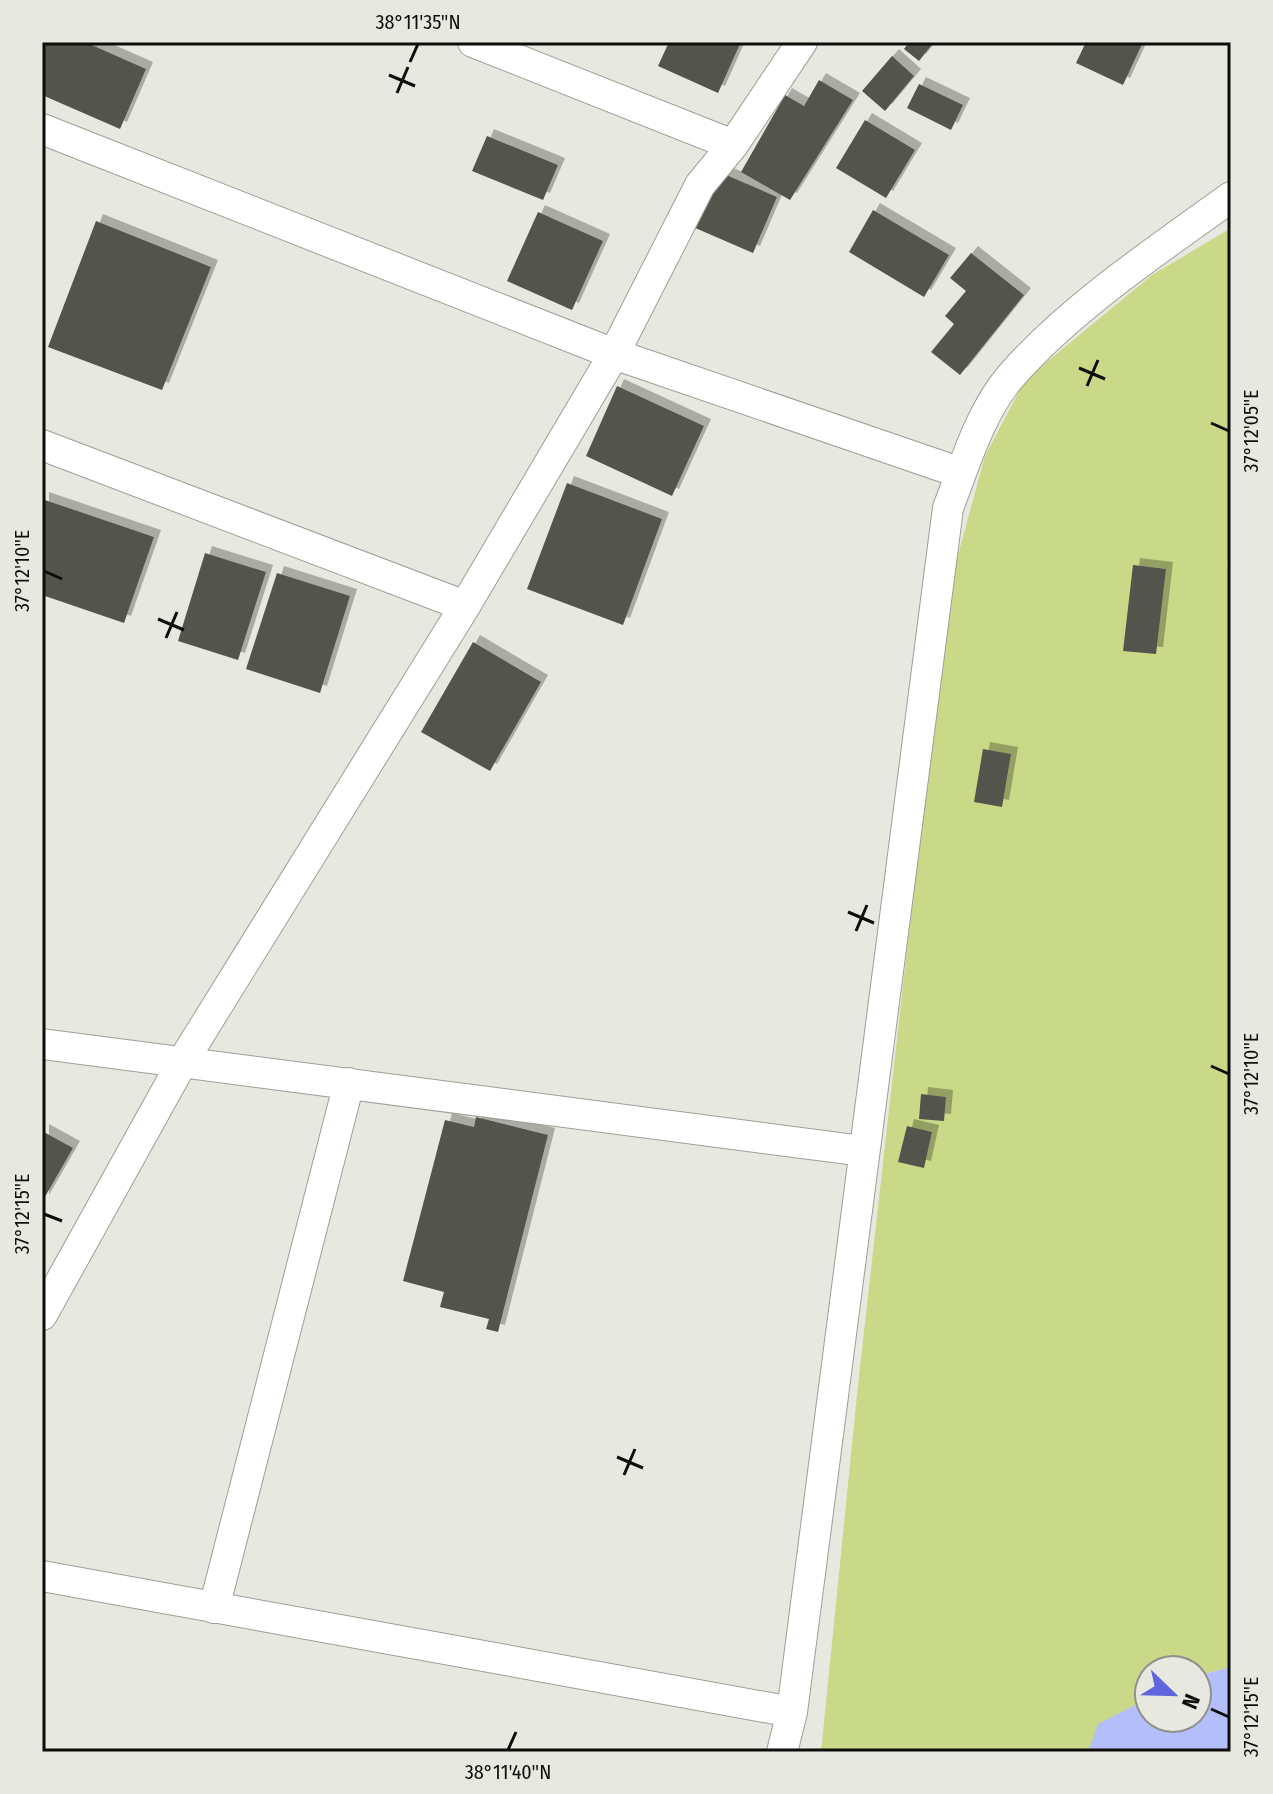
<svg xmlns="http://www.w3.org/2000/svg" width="1273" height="1794" viewBox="0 0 1273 1794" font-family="'Fira Sans Condensed',sans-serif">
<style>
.green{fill:#c9d987}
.water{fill:#b4befa}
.building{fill:#53554e;filter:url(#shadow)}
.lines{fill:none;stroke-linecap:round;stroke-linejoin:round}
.street-casing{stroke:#9d9f97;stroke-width:32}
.street{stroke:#fff;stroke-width:30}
.ticks{fill:none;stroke:#0d0d0a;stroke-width:3}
.neatline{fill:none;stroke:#0d0d0a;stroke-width:3}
.ticks-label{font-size:20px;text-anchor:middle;fill:#0d0d0a}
</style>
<defs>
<filter id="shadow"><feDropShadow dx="7" dy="-7" stdDeviation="0" flood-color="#0004"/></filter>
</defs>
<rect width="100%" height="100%" fill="#e7e9e0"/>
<path class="green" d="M1231,228V545L1227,562L1231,585V1667L1197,1676V1670H1149V1698L1099,1724L1088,1752H821L858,1385L947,595L985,456L1025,380L1152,275Z"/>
<path class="water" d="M1231,1667V1752H1088L1098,1724L1149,1698V1718H1197V1676Z"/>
<path class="building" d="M42,42H85L146,69L120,129L42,95Z
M669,42H734L740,44L718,93L658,66Z
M909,42H934L919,61L904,49Z
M1086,42H1143L1123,85L1076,63Z
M892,56L914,76L885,111L862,91Z
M819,80L853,100L790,200L741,172L785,95L804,106Z
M919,84L963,105L951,130L907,108Z
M865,120L915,150L886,198L836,168Z
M487,136L558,165L543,200L472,171Z
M717,171L777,197L753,253L693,227Z
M873,210L949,255L924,297L849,252Z
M538,212L603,241L572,310L507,281Z
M96,221L211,267L162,390L48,347Z
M971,253L1024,295L960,375L931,352L954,324L945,316L966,291L950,278Z
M617,386L704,426L672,496L586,456Z
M567,483L662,519L623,625L527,589Z
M42,499L154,537L124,623L42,595Z
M205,553L266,572L238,660L178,641Z
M1133,565L1166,569L1156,654L1123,651Z
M277,573L350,596L320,693L246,669Z
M473,642L541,682L490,771L421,732Z
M983,749L1011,754L1002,807L974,802Z
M921,1094L946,1097L944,1121L919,1119Z
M476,1117L548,1135L498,1332L486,1329L489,1319L440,1307L444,1292L403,1281L445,1120L474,1127Z
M907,1126L932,1132L924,1168L898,1162Z
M42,1131L73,1148L42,1202Z"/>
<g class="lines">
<g class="street-casing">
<path id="street" d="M473,42L733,145
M42,129L614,354L961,473
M42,445L465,606
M42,1044L863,1151
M42,1315L183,1061L465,606L614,354L700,185L733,145L802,42
M42,1576L792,1712
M214,1608L349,1083
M782,1752L792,1712L948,508C965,464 980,412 1011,376C1069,309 1159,249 1231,197"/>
</g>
<use href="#street" class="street"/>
</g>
<path class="ticks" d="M410,62L418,44M389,75L415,86M397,93L408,67M1079,368L1105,379M1087,386L1098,360M1211,423L1229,431M44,571L62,579M158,619L184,630M166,638L177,612M848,912L874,923M856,931L867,905M1211,1066L1229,1074M44,1214L62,1221M617,1457L643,1468M624,1475L635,1449M1211,1709L1229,1717M508,1750L516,1732"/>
<rect width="1273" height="1794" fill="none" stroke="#e7e9e0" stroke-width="88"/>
<g transform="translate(1173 1694) rotate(113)"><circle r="38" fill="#e7e9e0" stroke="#90918a" stroke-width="2"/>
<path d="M0-6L14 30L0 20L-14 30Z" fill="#5f65dd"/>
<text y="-12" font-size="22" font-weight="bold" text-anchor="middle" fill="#0d0d0a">N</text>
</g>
<rect x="44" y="44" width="1185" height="1706" class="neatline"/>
<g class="ticks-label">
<text x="418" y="29">38°11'35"N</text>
<text transform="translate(1251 431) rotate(-90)" y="7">37°12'05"E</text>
<text transform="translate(22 571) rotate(-90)" y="7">37°12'10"E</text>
<text transform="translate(1251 1074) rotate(-90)" y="7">37°12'10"E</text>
<text transform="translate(22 1214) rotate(-90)" y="7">37°12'15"E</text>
<text transform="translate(1251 1717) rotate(-90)" y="7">37°12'15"E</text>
<text x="508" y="1779">38°11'40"N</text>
</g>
</svg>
